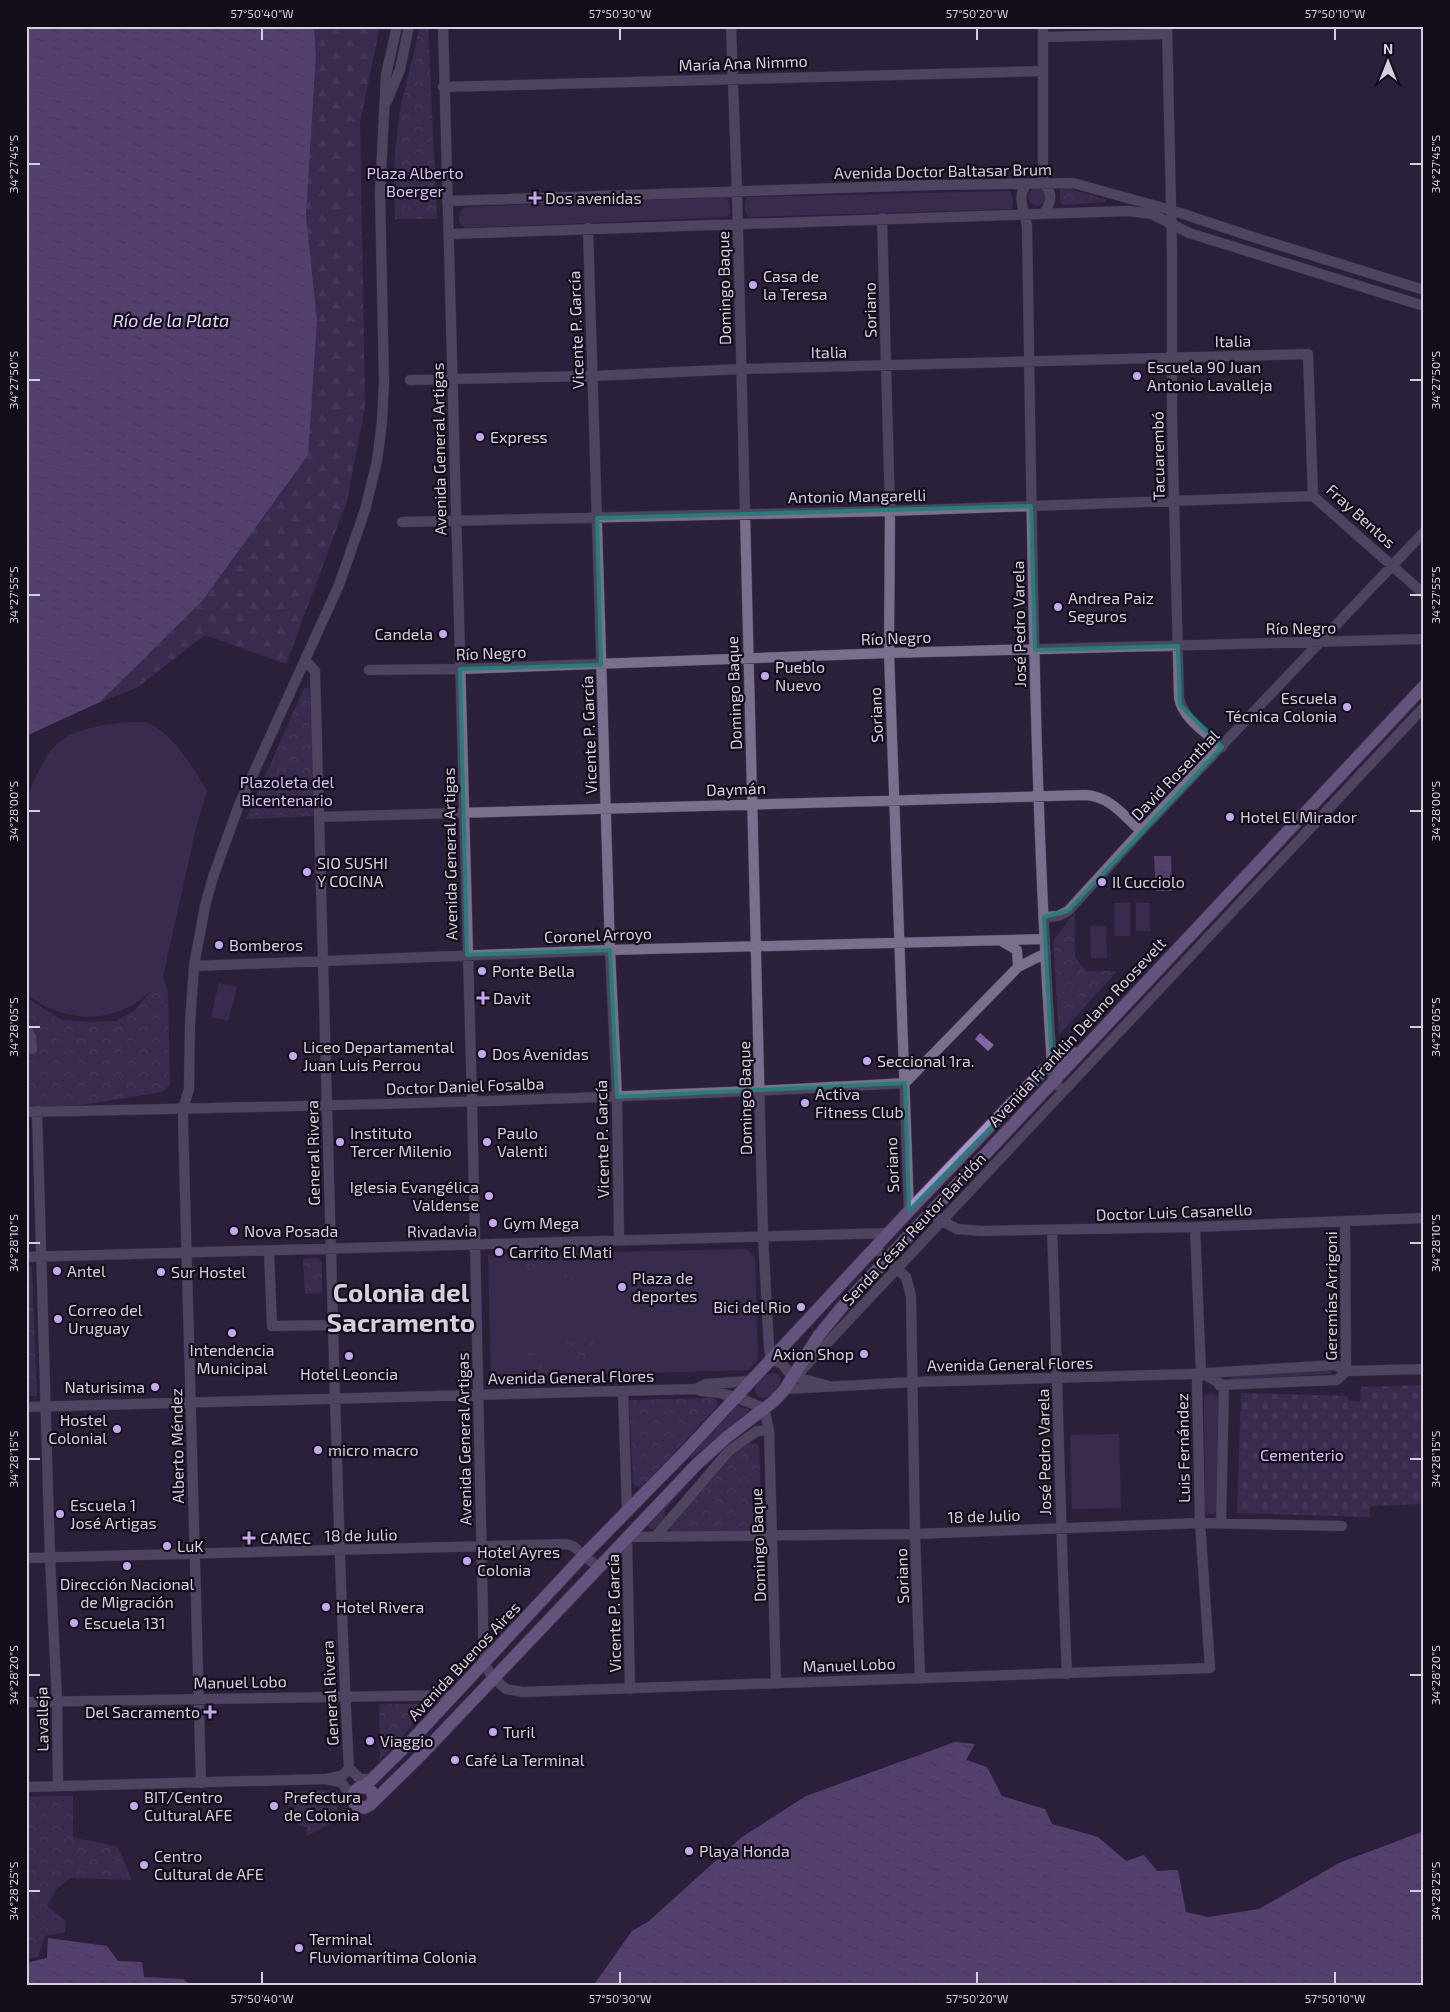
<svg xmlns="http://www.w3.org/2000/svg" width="1450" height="2012" viewBox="0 0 1450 2012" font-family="'Exo 2',sans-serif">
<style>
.grass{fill:#4a3864}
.forest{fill:url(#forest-firs)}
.cemetery{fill:url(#cemetery-stones)}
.park{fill:url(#park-crowns)}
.water{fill:url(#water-ripples)}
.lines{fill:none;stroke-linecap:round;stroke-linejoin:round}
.minor-casing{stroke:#463d52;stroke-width:11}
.major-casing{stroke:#463d52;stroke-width:14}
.minor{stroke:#7a6f8c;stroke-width:10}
.major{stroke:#a991ce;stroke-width:12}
.marked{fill:none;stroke:#237f79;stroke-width:4;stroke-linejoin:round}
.ticks{fill:none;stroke:#d4cedf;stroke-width:2}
.poi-dot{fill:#c4a7f1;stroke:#120d18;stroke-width:2}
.labels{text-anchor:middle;stroke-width:4.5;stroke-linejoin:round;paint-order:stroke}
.street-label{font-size:16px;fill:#d4cedf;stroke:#120d18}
.park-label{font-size:16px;fill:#d5bff9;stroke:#120d18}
.poi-label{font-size:16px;fill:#d4cedf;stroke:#120d18;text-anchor:start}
.water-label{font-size:18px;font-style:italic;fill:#e6d8ff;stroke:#120d18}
.town-label{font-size:26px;font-weight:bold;fill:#d4cedf;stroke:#120d18}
.neatline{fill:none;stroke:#d4cedf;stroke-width:2}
.ticks-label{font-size:12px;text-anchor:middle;fill:#d4cedf}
</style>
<defs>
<pattern id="forest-firs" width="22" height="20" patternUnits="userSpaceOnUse" patternTransform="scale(1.25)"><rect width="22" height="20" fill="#4a3864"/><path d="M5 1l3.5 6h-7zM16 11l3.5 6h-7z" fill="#63547a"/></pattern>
<pattern id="cemetery-stones" width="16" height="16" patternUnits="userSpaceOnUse" patternTransform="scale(1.25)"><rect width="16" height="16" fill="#4a3864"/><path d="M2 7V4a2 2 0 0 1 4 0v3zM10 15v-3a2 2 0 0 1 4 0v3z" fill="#63547a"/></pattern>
<pattern id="park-crowns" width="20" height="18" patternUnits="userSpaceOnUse" patternTransform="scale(1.25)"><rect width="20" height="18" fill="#4a3864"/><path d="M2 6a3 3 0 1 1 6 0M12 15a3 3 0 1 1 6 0" fill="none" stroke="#63547a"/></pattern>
<pattern id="water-ripples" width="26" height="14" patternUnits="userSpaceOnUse" patternTransform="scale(1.25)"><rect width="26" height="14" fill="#8366ab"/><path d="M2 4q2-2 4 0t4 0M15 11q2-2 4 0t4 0" fill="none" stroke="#685681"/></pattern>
</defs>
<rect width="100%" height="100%" fill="#2b213a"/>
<path class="grass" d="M1028 197a9 9 0 1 1 18 0a9 9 0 1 1-18 0Z
M1010,191L1013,200L1012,209L749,217C744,211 743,203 748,197Z
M726,197L729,201L730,214L727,217L465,228C456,222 457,213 465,207Z
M135,722C139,722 146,722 150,724C173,734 195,770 207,791L196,828L163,976C130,1024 71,1029 26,994V799C33,784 39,767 49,753C68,727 105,724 135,722Z
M1114,903H1130V936H1114Z
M1136,903H1150V931H1136Z
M1090,926H1106L1107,958H1091Z
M219,983L237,987L228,1021L211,1017Z
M746,1249L755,1258L758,1360L748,1370L491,1377L488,1255Z
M1331,1370L1332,1373L1330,1374L1232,1380L1230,1378L1231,1376Z
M773,1373H777L781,1378C780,1389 771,1399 760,1398L755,1393C755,1382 763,1375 773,1373Z
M1211,1393L1216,1395L1220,1401L1216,1510L1214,1514L1206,1515L1205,1510L1204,1400L1205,1396Z
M735,1405L749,1409V1411L692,1458L688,1455Z
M1119,1434L1121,1508L1072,1509L1070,1435Z
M697,1470L699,1472L665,1510V1519L656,1529H651L646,1524Z"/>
<path class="forest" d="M325,26H380L360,122L365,407L347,501L286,664L205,635L138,687L100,702L203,600L317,320L306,216L316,56L314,29Z"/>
<path class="cemetery" d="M1424,1385V1504L1370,1506V1517L1237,1513L1241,1393L1348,1396V1400L1360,1402L1361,1387Z"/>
<path class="park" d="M420,26H428L437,219H395L394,162L400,110Z
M1063,187L1105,199L1106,202L1063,205L1060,202V190Z
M304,688H308L311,691L314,816L246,819Z
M1075,912V957L1086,971H1117L1059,1035L1053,941Z
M163,976L168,994L170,1085L162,1092L70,1107L26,1109V997L61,1020L91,1022L116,1021L135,1010Z
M318,1258L322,1262V1293L305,1294L303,1259Z
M526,1260H545V1267H527Z
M26,1266H32L37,1396H26Z
M565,1275H587V1282H565Z
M524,1335H539L541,1356H523L522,1338Z
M567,1340H593L594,1365H567Z
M542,1360V1371L523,1372V1361Z
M714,1398L717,1402V1406L643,1486L636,1487L633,1483L629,1400Z
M746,1443L759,1445L762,1531L672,1532L668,1524L732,1453Z
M379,1704H423L428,1706L429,1708L380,1760Z
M337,1790L338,1820L306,1836L307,1827L298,1825L299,1817H293L295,1807L288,1806V1792Z
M73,1796V1837L118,1847L132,1880L70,1878L56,1890L47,1906L66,1921L65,1932L45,1936L38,1957L26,1959V1797Z"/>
<path class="water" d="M26,26H314L316,56L306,216L317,320L308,455L203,600L100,702L26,736Z
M1154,856H1171L1172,891H1156Z
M980,1033L994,1045L988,1051L975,1039Z
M955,1742L975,1744L966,1760L987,1767L1002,1796L1045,1809L1052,1824L1098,1837L1126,1861L1144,1855L1157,1871L1178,1870L1186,1912L1208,1917L1259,1909L1339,1863L1424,1831V1986H593L632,1931L649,1921L742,1837L806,1796Z
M48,1938L107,1946L118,1961L142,1962L144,1977L183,1979L192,1986H26V1963L47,1958Z"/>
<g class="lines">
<g class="minor-casing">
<path id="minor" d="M443,26L472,1101L484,1664L493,1678L506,1689L523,1692L1210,1668L1200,1523L1197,1381L1201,1373L1195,1227
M731,26L737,192L763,1235L769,1348L771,1359L782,1364L792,1376L829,1386
M1167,26L1172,250V417L1179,698C1183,719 1207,733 1222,747
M1043,37L1167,34
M443,87L1043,71
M387,101L400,69L409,26
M1043,183V26
M1043,183C1054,193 1051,202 1044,214
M1027,184C1015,197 1026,212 1027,227C1032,506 1033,786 1052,1065L1053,1081L1064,1091
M447,201L932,185L1073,183L1171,210L1253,237L1424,290
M882,218L890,511L889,653L909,1211
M588,228L610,950L617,1097L619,1240
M449,234L1129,211L1152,214L1189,233L1424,306
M410,380L593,376L741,369L1308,354L1313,496L1424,594
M402,522L890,511L1313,496
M306,661L315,671C322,913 329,1156 335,1399C339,1522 342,1645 349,1768
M369,670L460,669L889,653L1424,639
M319,817L1085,795C1110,796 1124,816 1141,831
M1044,917L1058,916L1068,911L1141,831L1424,532
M1003,942L1017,950L1018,967
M194,966L610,950L1045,939
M26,1028L31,1037L32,1049
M37,1111L50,1558L57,1701L58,1786
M26,1112C319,1106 612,1100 905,1083L1018,967L1046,953
M937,1218L957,1229L982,1231L1195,1227L1424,1218
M1345,1221L1346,1371
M1052,1230C1058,1378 1060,1526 1067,1674
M875,1248L906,1277L911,1296L915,1534L920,1678
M269,1251L272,1326L333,1325
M26,1257L889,1233
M800,1372L1424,707
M1202,1373L1224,1386L1221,1523
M1219,1385L1337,1380L1346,1371
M696,1389C705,1394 713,1391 723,1394C737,1397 751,1403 764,1408L769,1430L776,1682
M785,1389L914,1382L1191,1374L1335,1365L1346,1371L1424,1369
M623,1391L627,1512
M26,1407L696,1389L706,1384L750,1381
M627,1537L915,1534L1200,1523L1342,1526
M627,1537L630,1689
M655,1537L729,1451L757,1431L769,1430
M26,1558L566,1544L573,1546L599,1568
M26,1702L455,1695
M349,1768L360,1779H372
M329,1780L341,1782L352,1797
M201,1783L183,1121V1109L189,1089L190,1024L194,966L205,906L213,877L239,805L339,585L365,510L377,461L382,421L384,382L380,193L386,75L397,26
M26,1787L326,1779L343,1775L349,1768"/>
</g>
<g class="major-casing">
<path id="major" d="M364,1787L412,1740L584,1555L684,1453L909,1211L1044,1070L1074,1053
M372,1803L374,1796L369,1788L360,1787C352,1791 350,1799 356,1805L364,1808L370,1805L420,1756L697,1464L727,1437L774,1401L785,1389L819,1335L842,1307L1424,686"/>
</g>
<use href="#minor" class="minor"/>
<use href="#major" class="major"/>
</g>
<path d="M0 0H1450V2012H0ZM1031,506L1035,650L1178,646L1180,705L1222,747L1068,911L1044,917L1052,1065L909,1211L905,1083L617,1097L610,950L467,955L460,669L601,665L597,518Z" fill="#2b213a" fill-opacity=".55" fill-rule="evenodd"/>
<path class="marked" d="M1031,506L1035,650L1178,646L1180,705L1222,747L1068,911L1044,917L1052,1065L909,1211L905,1083L617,1097L610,950L467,955L460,669L601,665L597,518Z"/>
<path class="ticks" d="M262,28V40M620,28V40M977,28V40M1335,28V40M28,164H40M1410,164H1422M28,380H40M1410,380H1422M28,595H40M1410,595H1422M28,811H40M1410,811H1422M28,1027H40M1410,1027H1422M28,1243H40M1410,1243H1422M28,1459H40M1410,1459H1422M28,1675H40M1410,1675H1422M28,1891H40M1410,1891H1422M262,1972V1984M620,1972V1984M977,1972V1984M1335,1972V1984"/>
<g class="poi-dot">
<path d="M532.5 190.5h5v5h5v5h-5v5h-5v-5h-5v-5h5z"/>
<circle cx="753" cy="285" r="5"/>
<circle cx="1137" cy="376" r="5"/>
<circle cx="480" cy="437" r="5"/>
<circle cx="1058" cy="607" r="5"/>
<circle cx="443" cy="634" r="5"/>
<circle cx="765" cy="676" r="5"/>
<circle cx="1347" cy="707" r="5"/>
<circle cx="1230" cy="817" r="5"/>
<circle cx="307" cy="872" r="5"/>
<circle cx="1102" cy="882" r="5"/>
<circle cx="219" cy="945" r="5"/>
<circle cx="482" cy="971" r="5"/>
<path d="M480.5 990.5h5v5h5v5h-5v5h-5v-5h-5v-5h5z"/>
<circle cx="482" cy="1054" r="5"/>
<circle cx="293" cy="1056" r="5"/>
<circle cx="867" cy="1061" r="5"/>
<circle cx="805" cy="1103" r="5"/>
<circle cx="340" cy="1142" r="5"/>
<circle cx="487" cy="1142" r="5"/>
<circle cx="489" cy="1196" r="5"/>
<circle cx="493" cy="1223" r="5"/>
<circle cx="234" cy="1231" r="5"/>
<circle cx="499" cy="1252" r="5"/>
<circle cx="57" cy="1271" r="5"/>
<circle cx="161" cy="1272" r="5"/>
<circle cx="622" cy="1287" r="5"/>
<circle cx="801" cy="1307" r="5"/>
<circle cx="58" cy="1319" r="5"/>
<circle cx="232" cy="1333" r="5"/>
<circle cx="864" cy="1354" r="5"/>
<circle cx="349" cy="1356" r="5"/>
<circle cx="155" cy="1387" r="5"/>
<circle cx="117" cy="1429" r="5"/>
<circle cx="318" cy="1450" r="5"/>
<circle cx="60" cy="1514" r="5"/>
<path d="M246.5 1530.5h5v5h5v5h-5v5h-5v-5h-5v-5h5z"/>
<circle cx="167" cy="1546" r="5"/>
<circle cx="467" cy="1561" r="5"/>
<circle cx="127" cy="1566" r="5"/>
<circle cx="326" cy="1607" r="5"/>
<circle cx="74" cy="1623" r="5"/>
<path d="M207.5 1704.5h5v5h5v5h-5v5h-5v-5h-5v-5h5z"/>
<circle cx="493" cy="1732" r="5"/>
<circle cx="370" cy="1741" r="5"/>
<circle cx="455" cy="1760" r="5"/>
<circle cx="134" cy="1806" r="5"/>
<circle cx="274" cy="1806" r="5"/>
<circle cx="689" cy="1851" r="5"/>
<circle cx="144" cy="1865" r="5"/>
<circle cx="299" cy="1948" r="5"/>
</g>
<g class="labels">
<g class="street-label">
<text transform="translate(743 63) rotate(-2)" y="6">María Ana Nimmo</text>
<text transform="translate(943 171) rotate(-1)" y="6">Avenida Doctor Baltasar Brum</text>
<text transform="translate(724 288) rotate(-91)" y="6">Domingo Baque</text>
<text transform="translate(870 310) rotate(-91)" y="6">Soriano</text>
<text transform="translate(576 330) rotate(-92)" y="6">Vicente P. García</text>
<text transform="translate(1233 341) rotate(-1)" y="6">Italia</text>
<text transform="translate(829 352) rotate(-1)" y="6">Italia</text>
<text transform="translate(439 449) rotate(-91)" y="6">Avenida General Artigas</text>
<text transform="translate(1158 456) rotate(-91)" y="6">Tacuarembó</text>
<text transform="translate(857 496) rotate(-1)" y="6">Antonio Mangarelli</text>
<text transform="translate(1361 516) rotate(42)" y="6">Fray Bentos</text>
<text transform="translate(1019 624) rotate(-91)" y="6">José Pedro Varela</text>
<text transform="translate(1301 628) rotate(-1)" y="6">Río Negro</text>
<text transform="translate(896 638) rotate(-2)" y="6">Río Negro</text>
<text transform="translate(491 653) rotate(-2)" y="6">Río Negro</text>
<text transform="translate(734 693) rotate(-92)" y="6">Domingo Baque</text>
<text transform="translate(876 715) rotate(-92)" y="6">Soriano</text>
<text transform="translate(589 735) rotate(-92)" y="6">Vicente P. García</text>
<text transform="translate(1175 775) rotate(-46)" y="6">David Rosenthal</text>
<text transform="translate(736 789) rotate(-2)" y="6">Daymán</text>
<text transform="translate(450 854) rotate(-91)" y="6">Avenida General Artigas</text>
<text transform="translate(598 935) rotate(-2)" y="6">Coronel Arroyo</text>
<text transform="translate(1077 1032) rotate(-47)" y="6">Avenida Franklin Delano Roosevelt</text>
<text transform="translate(465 1086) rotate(-2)" y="6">Doctor Daniel Fosalba</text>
<text transform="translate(745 1098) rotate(-91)" y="6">Domingo Baque</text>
<text transform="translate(602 1139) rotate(-91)" y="6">Vicente P. García</text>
<text transform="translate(313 1153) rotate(-91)" y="6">General Rivera</text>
<text transform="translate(892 1165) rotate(-92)" y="6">Soriano</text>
<text transform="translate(1174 1212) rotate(-2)" y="6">Doctor Luis Casanello</text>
<text transform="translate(914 1229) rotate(-47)" y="6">Senda César Reutor Baridón</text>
<text transform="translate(442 1231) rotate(-1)" y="6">Rivadavia</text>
<text transform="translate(1331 1296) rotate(-90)" y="6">Geremías Arrigoni</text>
<text transform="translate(1010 1364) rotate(-1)" y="6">Avenida General Flores</text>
<text transform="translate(571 1377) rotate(-1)" y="6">Avenida General Flores</text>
<text transform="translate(464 1439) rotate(-91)" y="6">Avenida General Artigas</text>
<text transform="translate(177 1446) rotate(-91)" y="6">Alberto Méndez</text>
<text transform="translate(1183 1448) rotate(-91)" y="6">Luis Fernández</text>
<text transform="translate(1044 1452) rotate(-91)" y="6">José Pedro Varela</text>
<text transform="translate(984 1516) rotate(-2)" y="6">18 de Julio</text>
<text transform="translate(361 1535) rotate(-1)" y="6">18 de Julio</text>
<text transform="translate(758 1545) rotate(-92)" y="6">Domingo Baque</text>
<text transform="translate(902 1576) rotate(-92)" y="6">Soriano</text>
<text transform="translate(614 1613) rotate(-91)" y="6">Vicente P. García</text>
<text transform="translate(464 1661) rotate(-47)" y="6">Avenida Buenos Aires</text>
<text transform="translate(849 1665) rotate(-2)" y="6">Manuel Lobo</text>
<text transform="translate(240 1682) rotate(-1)" y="6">Manuel Lobo</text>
<text transform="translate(330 1693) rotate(-93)" y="6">General Rivera</text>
<text transform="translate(42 1719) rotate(-91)" y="6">Lavalleja</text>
</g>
<g class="park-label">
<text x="415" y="179">Plaza Alberto<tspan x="415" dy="18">Boerger</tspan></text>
<text x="287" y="788">Plazoleta del<tspan x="287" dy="18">Bicentenario</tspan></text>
<text x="1302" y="1461">Cementerio</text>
</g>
<g class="poi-label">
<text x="545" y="204">Dos avenidas</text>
<text x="763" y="282">Casa de<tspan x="763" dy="18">la Teresa</tspan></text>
<text x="1147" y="373">Escuela 90 Juan<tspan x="1147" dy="18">Antonio Lavalleja</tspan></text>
<text x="490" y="443">Express</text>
<text x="1068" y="604">Andrea Paiz<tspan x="1068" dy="18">Seguros</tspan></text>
<text x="433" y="640" text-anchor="end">Candela</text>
<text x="775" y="673">Pueblo<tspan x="775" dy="18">Nuevo</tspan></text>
<text x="1337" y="704" text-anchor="end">Escuela<tspan x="1337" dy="18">Técnica Colonia</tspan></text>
<text x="1240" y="823">Hotel El Mirador</text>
<text x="317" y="869">SIO SUSHI<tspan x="317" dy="18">Y COCINA</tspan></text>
<text x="1112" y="888">Il Cucciolo</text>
<text x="229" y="951">Bomberos</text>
<text x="492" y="977">Ponte Bella</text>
<text x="493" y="1004">Davit</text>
<text x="303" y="1053">Liceo Departamental<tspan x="303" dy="18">Juan Luis Perrou</tspan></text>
<text x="492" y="1060">Dos Avenidas</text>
<text x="877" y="1067">Seccional 1ra.</text>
<text x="815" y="1100">Activa<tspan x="815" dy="18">Fitness Club</tspan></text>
<text x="350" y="1139">Instituto<tspan x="350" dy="18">Tercer Milenio</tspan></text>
<text x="497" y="1139">Paulo<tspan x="497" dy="18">Valenti</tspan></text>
<text x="479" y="1193" text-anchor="end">Iglesia Evangélica<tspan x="479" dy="18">Valdense</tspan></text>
<text x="503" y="1229">Gym Mega</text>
<text x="244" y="1237">Nova Posada</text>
<text x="509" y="1258">Carrito El Mati</text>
<text x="67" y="1277">Antel</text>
<text x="171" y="1278">Sur Hostel</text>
<text x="632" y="1284">Plaza de<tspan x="632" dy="18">deportes</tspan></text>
<text x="791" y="1313" text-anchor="end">Bici del Rio</text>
<text x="68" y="1316">Correo del<tspan x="68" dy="18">Uruguay</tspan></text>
<text x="232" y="1356" text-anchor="middle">Intendencia<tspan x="232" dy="18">Municipal</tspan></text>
<text x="854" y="1360" text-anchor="end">Axion Shop</text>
<text x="349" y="1380" text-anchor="middle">Hotel Leoncia</text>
<text x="145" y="1393" text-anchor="end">Naturisima</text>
<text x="107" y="1426" text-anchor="end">Hostel<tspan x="107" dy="18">Colonial</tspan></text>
<text x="328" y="1456">micro macro</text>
<text x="70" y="1511">Escuela 1<tspan x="70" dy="18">José Artigas</tspan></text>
<text x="260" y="1544">CAMEC</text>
<text x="177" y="1552">LuK</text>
<text x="477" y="1558">Hotel Ayres<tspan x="477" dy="18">Colonia</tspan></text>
<text x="127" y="1590" text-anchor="middle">Dirección Nacional<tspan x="127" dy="18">de Migración</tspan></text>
<text x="336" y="1613">Hotel Rivera</text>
<text x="84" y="1629">Escuela 131</text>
<text x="200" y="1718" text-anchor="end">Del Sacramento</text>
<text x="503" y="1738">Turil</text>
<text x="380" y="1747">Viaggio</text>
<text x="465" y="1766">Café La Terminal</text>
<text x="144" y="1803">BIT/Centro<tspan x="144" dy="18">Cultural AFE</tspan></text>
<text x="284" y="1803">Prefectura<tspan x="284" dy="18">de Colonia</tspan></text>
<text x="699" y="1857">Playa Honda</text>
<text x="154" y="1862">Centro<tspan x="154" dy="18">Cultural de AFE</tspan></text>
<text x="309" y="1945">Terminal<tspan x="309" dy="18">Fluviomarítima Colonia</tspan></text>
</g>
<g class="water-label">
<text x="171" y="327">Río de la Plata</text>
</g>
<g class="town-label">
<text x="401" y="1302">Colonia del<tspan x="401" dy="30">Sacramento</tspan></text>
</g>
</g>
<rect width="1450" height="2012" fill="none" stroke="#120d18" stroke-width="55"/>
<g transform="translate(1388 62)" stroke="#120d18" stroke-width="4" paint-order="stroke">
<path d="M0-4L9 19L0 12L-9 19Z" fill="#d4cedf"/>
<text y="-8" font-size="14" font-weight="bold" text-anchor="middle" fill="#d4cedf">N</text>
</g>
<rect x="28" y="28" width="1394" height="1956" class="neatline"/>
<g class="ticks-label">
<text x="262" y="18">57°50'40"W</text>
<text x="620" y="18">57°50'30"W</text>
<text x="977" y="18">57°50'20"W</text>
<text x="1335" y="18">57°50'10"W</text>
<text transform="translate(14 164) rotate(-90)" y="4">34°27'45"S</text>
<text transform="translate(1436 164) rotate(-90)" y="4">34°27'45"S</text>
<text transform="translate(14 380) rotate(-90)" y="4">34°27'50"S</text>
<text transform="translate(1436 380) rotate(-90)" y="4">34°27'50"S</text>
<text transform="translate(14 595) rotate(-90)" y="4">34°27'55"S</text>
<text transform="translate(1436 595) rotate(-90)" y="4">34°27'55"S</text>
<text transform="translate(14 811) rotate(-90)" y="4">34°28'00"S</text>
<text transform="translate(1436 811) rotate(-90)" y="4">34°28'00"S</text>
<text transform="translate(14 1027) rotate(-90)" y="4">34°28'05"S</text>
<text transform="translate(1436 1027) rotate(-90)" y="4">34°28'05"S</text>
<text transform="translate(14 1243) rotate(-90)" y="4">34°28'10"S</text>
<text transform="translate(1436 1243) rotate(-90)" y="4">34°28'10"S</text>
<text transform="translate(14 1459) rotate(-90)" y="4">34°28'15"S</text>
<text transform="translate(1436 1459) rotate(-90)" y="4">34°28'15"S</text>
<text transform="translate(14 1675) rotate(-90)" y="4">34°28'20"S</text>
<text transform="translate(1436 1675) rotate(-90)" y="4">34°28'20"S</text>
<text transform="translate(14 1891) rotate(-90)" y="4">34°28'25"S</text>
<text transform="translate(1436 1891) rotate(-90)" y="4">34°28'25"S</text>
<text x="262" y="2003">57°50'40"W</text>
<text x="620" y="2003">57°50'30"W</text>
<text x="977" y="2003">57°50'20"W</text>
<text x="1335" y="2003">57°50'10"W</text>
</g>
</svg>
